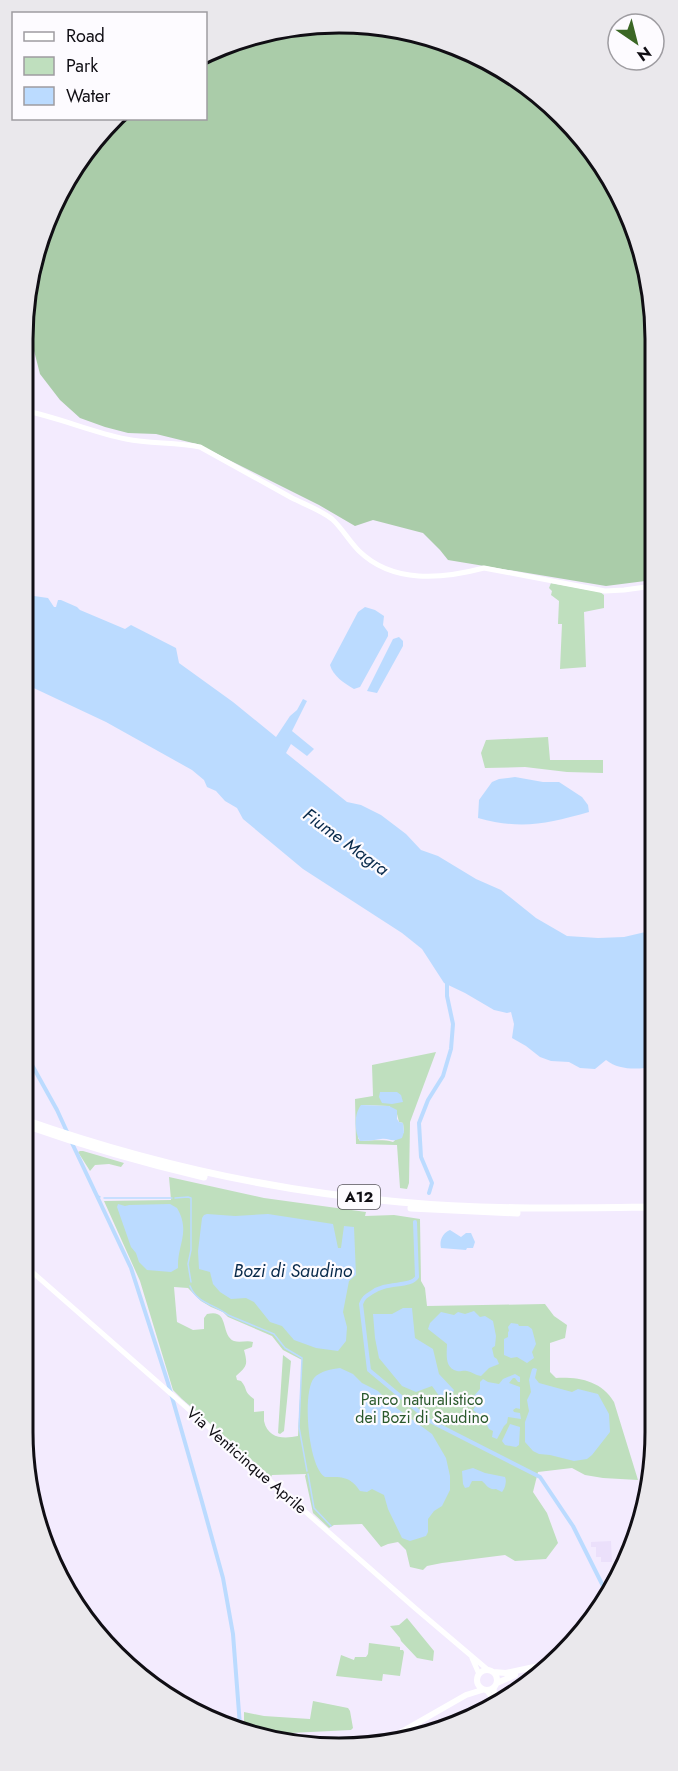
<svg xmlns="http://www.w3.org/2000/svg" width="678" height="1771" viewBox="0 0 678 1771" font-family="Jost,sans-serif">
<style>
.built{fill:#ebe0fb}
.green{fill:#bfdfbe;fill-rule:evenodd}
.forest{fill:#aacca9}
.water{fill:#bbdbff}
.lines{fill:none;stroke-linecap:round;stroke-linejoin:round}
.stream{stroke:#bbdbff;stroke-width:1.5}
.canal{stroke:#bbdbff;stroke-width:4}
.secondary{stroke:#fff;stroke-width:5}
.primary{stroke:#fff;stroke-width:6}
.motorway{stroke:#fff;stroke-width:7}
.labels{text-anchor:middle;stroke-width:4.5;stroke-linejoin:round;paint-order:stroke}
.shield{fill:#fdfbff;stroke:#57555a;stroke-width:1.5}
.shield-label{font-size:15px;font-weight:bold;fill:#100e14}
.park-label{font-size:16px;fill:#2a592b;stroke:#fdfbff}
.street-label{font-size:16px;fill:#100e14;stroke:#fdfbff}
.water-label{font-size:18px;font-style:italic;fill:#082a4b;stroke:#fdfbff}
.rim{fill:none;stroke:#100e14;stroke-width:3}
</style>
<rect width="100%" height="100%" fill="#f3ebfe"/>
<path class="built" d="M611,1541L612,1562H601V1557H596V1547H591V1542Z"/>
<path class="green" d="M551,583L600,592L604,595V608L584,612L586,667L560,669L562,624H558L559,601L551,595L552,591L549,588Z
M548,737L550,760H603V773L567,772L525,767L485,768L481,753L486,740Z
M436,1052L410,1122L409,1183L407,1189L400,1188L397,1145L356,1144L355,1099L373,1096L372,1065ZM361,1105L389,1106L397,1114L399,1122L403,1123L404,1132L393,1142C382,1139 372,1141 360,1141L358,1138Z
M80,1151H83L124,1163L121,1167L109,1164L95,1165L90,1171L78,1152Z
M169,1177L264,1198L366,1212L365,1216L394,1215L420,1219L421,1281L425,1288L427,1306L545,1304L554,1316L567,1325L565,1338L550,1343V1372L556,1378C580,1377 601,1381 614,1402L638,1480L603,1478L585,1475L572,1468L538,1472L533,1492L547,1513L558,1543L546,1559L515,1561L505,1555L442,1563L427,1566L423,1570L410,1567L406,1550L398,1542L388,1544L381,1547L362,1524L334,1525L329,1528L313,1513L305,1476L306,1474L272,1475L271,1477L182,1399L173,1390L140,1281L104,1201L171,1200ZM174,1287L188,1288L201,1301L211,1307L223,1312L228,1317L272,1336L283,1350L302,1360L298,1436C284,1439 268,1439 264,1421C264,1418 264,1415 264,1411L254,1412V1399C243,1391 248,1389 241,1381L237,1380L236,1376C247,1366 248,1365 244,1350L252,1347L253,1342C247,1340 240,1343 234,1341C220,1335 230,1308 207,1314L204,1318V1329L193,1330L177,1322Z
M283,1355L291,1361L284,1431L280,1434L278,1433Z
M407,1618L434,1651L433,1661L417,1658L401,1641L400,1638L390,1626L399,1625Z
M369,1643L400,1647V1650H403L404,1652L400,1676L383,1674L382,1681L336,1676L341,1655L354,1660L355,1657H366L368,1654Z
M313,1701L348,1708L350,1711L353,1728L351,1730L290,1733L282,1735L276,1739L244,1728V1712L264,1716L310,1719Z"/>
<path class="forest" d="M298,25L421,33L515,76L577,131L623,199L653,297V580L606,586L448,560L440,550L423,533L373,520L355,526L319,505L197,444L156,434L128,433L105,427L80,418L60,400L40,374L32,343L23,335L33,257L88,146L120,119L206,118V56Z"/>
<path class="water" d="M23,588L34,596L48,598L54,607H56L58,600H61L77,607L80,610L125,629L131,625L176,648L179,663L233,702L276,737L290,716L297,710L303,699L307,701L292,731L314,749L307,756L291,744L286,753L347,802L361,805L381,815L406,834L421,850L438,856L476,879L501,890L536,918L567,936L598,938L624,937L654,930L655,1067C638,1069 620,1071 606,1060L595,1069L580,1068L569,1062L551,1061L540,1057L526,1046L512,1038L514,1024L511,1012L507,1013L494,1010L465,993L444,983L422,949L402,933L303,869L243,819L237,808L225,801L216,791L207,787L204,780L192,770L106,722L23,683Z
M365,607L375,610L384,616L383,625L388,632V636L360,687L354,689C344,683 333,676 330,665L358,612Z
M399,637L403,641V646L377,693L367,691L393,639Z
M515,777L543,782H559L582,797L588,805L589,812C546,824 522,830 478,818L479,800L492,782L499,779Z
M380,1092H397L401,1095L403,1102L392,1104L382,1103L379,1097Z
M361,1105L389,1106L397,1110V1119L399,1122L403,1123L404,1132L402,1138C390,1143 391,1138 381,1139C374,1140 368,1141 360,1141C354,1131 354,1114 361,1105Z
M118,1204L125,1206L129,1205L170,1204L177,1208C191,1232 177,1245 178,1268L171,1272L147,1270L139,1262L136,1253L131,1247L117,1207Z
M207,1214L235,1216L268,1214L333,1224L338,1248H341L344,1226L354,1227L356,1275L349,1281L343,1312L347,1327L346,1341L338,1351L316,1348L294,1340L282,1326L270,1322L254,1302L246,1298L231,1299L220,1292L213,1284L210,1272L199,1269L198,1251L202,1218L204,1215Z
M450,1230L461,1237L466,1233H471L475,1242L473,1248H467L466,1250L441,1248C439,1240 443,1233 450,1230Z
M403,1308H412L415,1338L433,1349L439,1374L454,1390L451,1398L445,1404L432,1386L416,1392L402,1386L379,1358L375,1338L373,1314H392Z
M474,1311L480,1317L485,1316L493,1321L496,1336L495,1346L492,1348L494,1357L497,1359L499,1364L489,1368L481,1376C475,1375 472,1372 467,1371C463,1370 460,1372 457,1371C444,1368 447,1353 447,1344L428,1329L430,1323L441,1312L454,1315L458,1312L465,1314Z
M511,1323L518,1324L519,1326H528L532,1329L536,1344L532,1352L534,1358L527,1363L517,1357L511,1358L504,1355V1339L508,1337V1332L509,1331L508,1327Z
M340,1368L353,1374L362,1383L378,1391L391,1404L432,1434L446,1458L450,1476V1490L442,1506L434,1511L428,1519V1532L426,1536L410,1541L402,1538L388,1509L384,1495L372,1489L367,1492L360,1491C350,1476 342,1477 325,1477C308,1467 302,1392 314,1378C320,1371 332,1369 340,1368Z
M534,1368L537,1369L535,1378L539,1383L572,1392L578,1389L598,1394L609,1414L610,1432L592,1455L587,1459L574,1461L550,1455L539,1454L533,1451L525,1442V1422L529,1411L527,1400L531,1392L529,1380L532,1369Z
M515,1374L520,1377V1382H518L515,1378H513L509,1383L520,1387V1409L516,1408L513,1410L514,1412L520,1413L521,1419L508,1417L507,1423L504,1426L497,1439L492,1437L493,1431L489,1429L484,1419L473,1410L477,1404L474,1396L480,1389V1382L483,1379L488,1382L499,1384L503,1379Z
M510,1424L520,1427L519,1445L516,1447L505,1445L502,1441Z
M473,1468L485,1473L505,1477C507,1481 505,1489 502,1492L496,1489C488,1490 487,1485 482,1481H472L469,1487L465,1488L463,1484L462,1471Z"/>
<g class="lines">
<path class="stream" d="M96,1195L100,1197
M104,1198H172
M175,1198L188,1197L191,1198V1250L188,1264L191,1282
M190,1286C196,1303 216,1305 228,1315L274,1334L285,1348L302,1358L299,1427L307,1471
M308,1474L314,1508L331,1526"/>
<path class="canal" d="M22,1047L57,1110L68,1134
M71,1141L131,1268L168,1383L202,1502L223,1578L233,1634L240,1726
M429,1193L432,1183L421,1157L419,1123L428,1100L443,1076L451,1049L453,1024L447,996V979
M415,1222L417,1277C410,1288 386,1281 371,1293C366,1296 363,1298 361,1304L369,1370L430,1421L540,1477L573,1526L606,1592"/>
<path class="secondary" d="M22,410C58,417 91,432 126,439C150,444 175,442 200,447C231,464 261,481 292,498C304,504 322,511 332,519C342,528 349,541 359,551C393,584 442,579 484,568L605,591L624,590L653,586
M22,1263L415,1608L488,1670
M472,1658L479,1674
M494,1688L495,1700
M487,1691L496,1703"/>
<path class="primary" d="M477 1680a10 10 0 1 1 20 0a10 10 0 1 1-20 0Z
M493,1672L506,1673L548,1664
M497,1683L515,1675
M382,1743L466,1695L482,1690"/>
<path class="motorway" d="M22,1119C144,1162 271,1191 400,1202C485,1210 570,1208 655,1207
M22,1124C82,1145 143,1163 204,1177
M411,1208L517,1213"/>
</g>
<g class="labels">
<rect class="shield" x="338" y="1185" width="42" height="24" rx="4.5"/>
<g class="shield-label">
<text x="359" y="1202">A12</text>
</g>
<g class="park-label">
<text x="422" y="1405">Parco naturalistico<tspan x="422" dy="18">dei Bozi di Saudino</tspan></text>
</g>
<g class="street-label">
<text transform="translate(247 1460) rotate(41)" y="6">Via Venticinque Aprile</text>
</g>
<g class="water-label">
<text transform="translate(346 842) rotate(36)" y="6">Fiume Magra</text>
<text x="293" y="1277">Bozi di Saudino</text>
</g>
</g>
<path d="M0 0H678V1771H0ZM339 33H339A306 306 0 0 1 645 339V1432A306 306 0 0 1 339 1738H339A306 306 0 0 1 33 1432V339A306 306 0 0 1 339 33Z" fill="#eae8ec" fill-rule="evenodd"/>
<path class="rim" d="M339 33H339A306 306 0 0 1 645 339V1432A306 306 0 0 1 339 1738H339A306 306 0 0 1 33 1432V339A306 306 0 0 1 339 33Z"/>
<rect x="12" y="12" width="195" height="108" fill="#fdfbff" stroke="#9e9ca1" stroke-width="1.5"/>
<rect x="24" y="32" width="30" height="9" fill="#ffffff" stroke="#9e9ca1" stroke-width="1.5"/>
<text x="66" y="42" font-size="18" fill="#100e14">Road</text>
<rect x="24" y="57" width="30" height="18" fill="#bfdfbe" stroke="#9e9ca1" stroke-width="1.5"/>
<text x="66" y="72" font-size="18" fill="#100e14">Park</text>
<rect x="24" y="87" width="30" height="18" fill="#bbdbff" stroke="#9e9ca1" stroke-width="1.5"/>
<text x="66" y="102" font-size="18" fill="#100e14">Water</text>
<g transform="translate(636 42) rotate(145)"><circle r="28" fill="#fdfbff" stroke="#9e9ca1" stroke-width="1.5"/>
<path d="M0-4.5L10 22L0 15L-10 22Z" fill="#3b6725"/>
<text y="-9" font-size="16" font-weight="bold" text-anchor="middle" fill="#100e14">N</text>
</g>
</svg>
